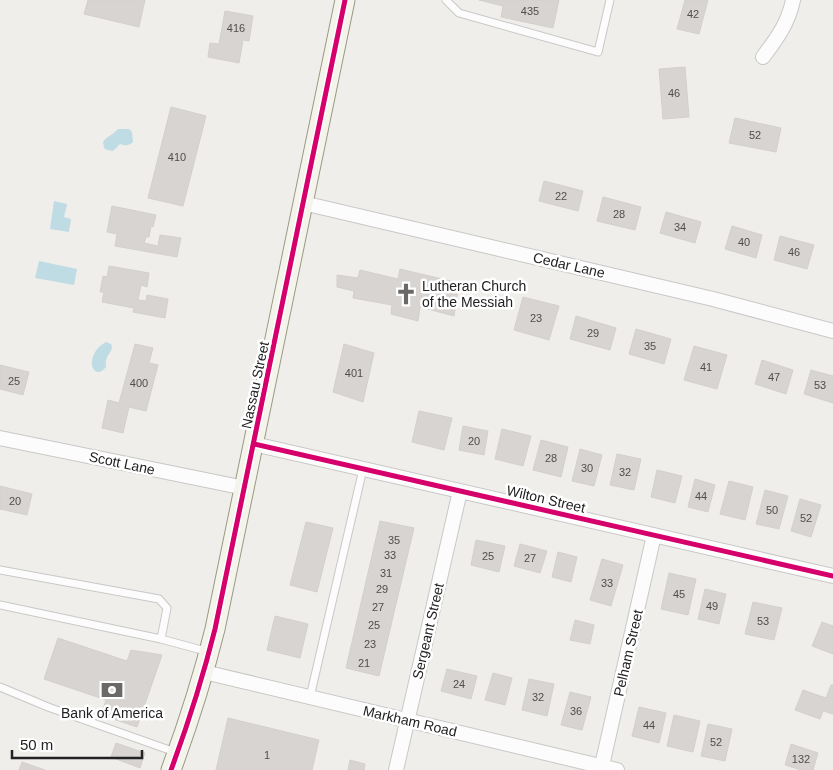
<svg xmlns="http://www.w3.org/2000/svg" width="833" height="770" viewBox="0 0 833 770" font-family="Arial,sans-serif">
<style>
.water{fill:#bfdbe3}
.building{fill:#d7d4d2;stroke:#d3d0cc}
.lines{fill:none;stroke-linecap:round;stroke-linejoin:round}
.lane-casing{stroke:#c9c8c7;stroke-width:9}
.street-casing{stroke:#c9c8c7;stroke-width:16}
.secondary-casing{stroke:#999a82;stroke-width:21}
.lane{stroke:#fdfcfc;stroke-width:7}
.street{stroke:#fdfcfc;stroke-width:14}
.secondary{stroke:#f4f4ed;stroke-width:19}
.cycleway-casing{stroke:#fff;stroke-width:8}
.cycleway{stroke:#d6006c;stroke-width:5}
.labels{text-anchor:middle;stroke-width:5;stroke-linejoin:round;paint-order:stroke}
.number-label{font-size:11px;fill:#4f4e4e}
.street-label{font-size:14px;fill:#222;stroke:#fff}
.poi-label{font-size:14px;fill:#222;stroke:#fff;text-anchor:start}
</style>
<rect width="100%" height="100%" fill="#f0eeeb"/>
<path class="water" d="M118,129H129L132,132L133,142C128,146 126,146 120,144L113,151L107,150L104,148L103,142C107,136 113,135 118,129Z
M54,201L67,204L64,217L71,219L69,232L50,229Z
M39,261L77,269L74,285L35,278Z
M106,342L111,344C115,352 104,354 106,367C92,384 83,354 106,342Z"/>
<path class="building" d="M88,0H145L139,27L84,14Z
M479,0H559L553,28L501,17L503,6Z
M685,0H708L699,34L677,29Z
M225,11L253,16L249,41L243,40L239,63L208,57L210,43L219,44Z
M685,67L689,117L663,119L659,69Z
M171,107L206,116L183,206L148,198Z
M735,118L781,128L776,152L729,143Z
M544,181L583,191L578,211L539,201Z
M603,197L641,207L635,230L597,221Z
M112,206L156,215L153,227L151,226L149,237H146L144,243L158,246L160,235L181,238L177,257L115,246L117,234L107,232Z
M666,212L701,222L695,243L660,233Z
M732,226L762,235L756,258L725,249Z
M780,236L814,245L807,269L774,260Z
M109,266L149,273L147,287L141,285L138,300L146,301L147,295L168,299L165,318L133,312L134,308L102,302L104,292H100L103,276L107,277Z
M400,269L459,283L454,316L420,307L418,321L391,314L392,305L353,298L354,291L337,287V275L358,278L360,270L398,279Z
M523,297L559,306L549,340L514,330Z
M576,316L616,328L610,350L570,339Z
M636,329L671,339L664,364L629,354Z
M135,344L153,348L149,363L158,365L146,411L129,407L123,433L102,428L108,400L119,403Z
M344,344L374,353L363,402L333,392Z
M694,346L727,355L717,389L684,380Z
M762,360L793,370L786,394L755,384Z
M0,365L29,372L23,395L0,389Z
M811,370L833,376V403L804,394Z
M419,411L452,418L444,450L412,442Z
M463,426L488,431L484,455L459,450Z
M502,429L531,436L523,466L495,459Z
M541,440L568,447L561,477L533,470Z
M580,449L602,455L594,486L572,481Z
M617,454L641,459L634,490L610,485Z
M657,470L682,476L675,503L651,497Z
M695,479L715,485L708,512L688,507Z
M729,481L753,487L745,520L720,514Z
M0,486L32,494L27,515L0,509Z
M765,490L788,496L779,529L756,524Z
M800,499L821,505L811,537L791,531Z
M380,521L414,528L379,676L346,668Z
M306,522L333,528L317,592L290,585Z
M476,540L505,546L499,572L471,565Z
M520,544L547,551L540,573L514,566Z
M558,552L577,557L571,582L552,577Z
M602,559L623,565L611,606L590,600Z
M669,573L696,579L688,615L661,609Z
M705,589L726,594L719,624L698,619Z
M753,602L782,608L774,640L745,634Z
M275,616L308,624L300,658L267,650Z
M575,620L594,625L590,644L570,640Z
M822,622L833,626V654L812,646Z
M58,638L127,661L131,650L162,655L137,727L101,715L106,700L44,679Z
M447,669L477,676L471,699L441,691Z
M493,673L512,678L505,705L485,700Z
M529,679L554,684L547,716L522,710Z
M831,685H833V714L823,711L820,719L795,710L803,690L826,698Z
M570,692L591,697L582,730L561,725Z
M639,707L666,713L659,743L632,736Z
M674,715L700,721L693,752L667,746Z
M228,718L319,740L312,770H216Z
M708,724L732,729L725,761L701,756Z
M116,743L145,753L140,768L111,757Z
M791,744L818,753L813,770H801L785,765Z
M350,760L365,764L364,770H348Z
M22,762L45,770H19Z"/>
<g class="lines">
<g class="lane-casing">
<path id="lane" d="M446,0L459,13L598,52L610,0
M0,570L159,599L167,608L161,639
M0,605L161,639L209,652
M0,687L48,707L175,752
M310,697L363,469"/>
</g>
<g class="street-casing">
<path id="street" d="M763,57C777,38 788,24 793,0
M303,203L713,299L833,331
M0,438L245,488
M254,444L833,576
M204,672L617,770
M396,770L460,491
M601,770L654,535"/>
</g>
<g class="secondary-casing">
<path id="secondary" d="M171,770C188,724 203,677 215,629L345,0"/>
</g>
<use href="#lane" class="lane"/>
<use href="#street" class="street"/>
<use href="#secondary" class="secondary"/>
<g class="cycleway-casing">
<path id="cycleway" d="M254,444L833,576
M171,770C188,724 203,677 215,629L345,0"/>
</g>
<use href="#cycleway" class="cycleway"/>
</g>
<defs>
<g id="church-bare" transform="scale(1.725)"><path d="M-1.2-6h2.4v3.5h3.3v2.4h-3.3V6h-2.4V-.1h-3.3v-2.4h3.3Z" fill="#6a6968" stroke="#fff" stroke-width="2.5" paint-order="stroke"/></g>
<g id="bank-bare" transform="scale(1.725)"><path d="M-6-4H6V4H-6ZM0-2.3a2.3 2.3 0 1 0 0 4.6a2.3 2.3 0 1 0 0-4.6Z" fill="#6a6968" stroke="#fff" stroke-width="2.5" paint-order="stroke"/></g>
</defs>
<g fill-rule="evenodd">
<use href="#church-bare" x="406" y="294"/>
<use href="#bank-bare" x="112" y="690"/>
</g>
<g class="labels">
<g class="number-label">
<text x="530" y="15">435</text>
<text x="693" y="18">42</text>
<text x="236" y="32">416</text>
<text x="674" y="97">46</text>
<text x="755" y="139">52</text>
<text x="177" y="161">410</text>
<text x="561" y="200">22</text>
<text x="619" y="218">28</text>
<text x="680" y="231">34</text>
<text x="744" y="246">40</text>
<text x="794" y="256">46</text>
<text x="536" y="322">23</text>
<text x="593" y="337">29</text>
<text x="650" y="350">35</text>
<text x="706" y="371">41</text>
<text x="354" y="377">401</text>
<text x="774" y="381">47</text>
<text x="14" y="385">25</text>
<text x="139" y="387">400</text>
<text x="820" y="389">53</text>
<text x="474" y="445">20</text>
<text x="551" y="462">28</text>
<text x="587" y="472">30</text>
<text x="625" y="476">32</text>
<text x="701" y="500">44</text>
<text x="15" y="505">20</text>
<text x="772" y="514">50</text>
<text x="806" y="522">52</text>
<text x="394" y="544">35</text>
<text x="390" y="559">33</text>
<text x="488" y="560">25</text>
<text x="530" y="562">27</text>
<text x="386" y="577">31</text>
<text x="607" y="587">33</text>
<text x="382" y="593">29</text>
<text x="679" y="598">45</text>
<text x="712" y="610">49</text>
<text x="378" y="611">27</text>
<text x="763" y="625">53</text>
<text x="374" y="629">25</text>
<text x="370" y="648">23</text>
<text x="364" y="667">21</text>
<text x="459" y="688">24</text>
<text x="538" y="701">32</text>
<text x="576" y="715">36</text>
<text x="649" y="729">44</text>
<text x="716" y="746">52</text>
<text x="267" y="759">1</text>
<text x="801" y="763">132</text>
</g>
<g class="street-label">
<text transform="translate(569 265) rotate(13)" y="5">Cedar Lane</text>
<text transform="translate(255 385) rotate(-78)" y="5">Nassau Street</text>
<text transform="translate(122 463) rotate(12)" y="5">Scott Lane</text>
<text transform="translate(546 499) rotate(13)" y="5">Wilton Street</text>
<text transform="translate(428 631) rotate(-77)" y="5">Sergeant Street</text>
<text transform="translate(628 653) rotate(-77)" y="5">Pelham Street</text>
<text transform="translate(410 721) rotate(13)" y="5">Markham Road</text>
</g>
<g class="poi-label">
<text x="422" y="291">Lutheran Church<tspan x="422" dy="16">of the Messiah</tspan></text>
<text x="112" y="718" text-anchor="middle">Bank of America</text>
</g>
</g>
<path d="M12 750v8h130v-8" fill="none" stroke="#222222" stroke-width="2.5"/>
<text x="20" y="750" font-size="15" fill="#222222" stroke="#ffffff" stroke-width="4" paint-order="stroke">50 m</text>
</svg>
